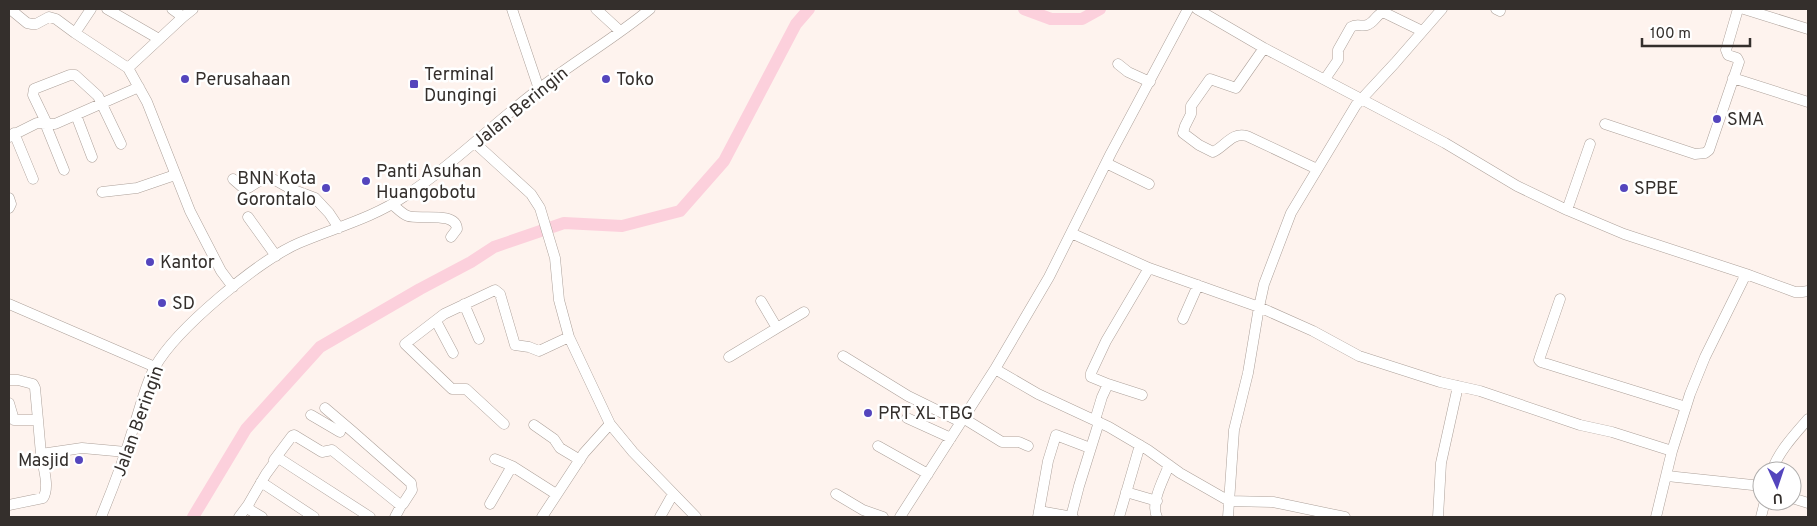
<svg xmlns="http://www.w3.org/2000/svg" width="1817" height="526" viewBox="0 0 1817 526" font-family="Overpass,sans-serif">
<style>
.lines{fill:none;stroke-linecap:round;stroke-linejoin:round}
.river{stroke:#fcd0dc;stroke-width:12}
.minor-casing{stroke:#ada19a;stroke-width:11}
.minor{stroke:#fff;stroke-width:10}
.poi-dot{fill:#5445bd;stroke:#fff;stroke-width:2}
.labels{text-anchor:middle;stroke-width:5;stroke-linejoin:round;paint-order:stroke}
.poi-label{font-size:18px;fill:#342f2c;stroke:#fff;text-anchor:start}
.street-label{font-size:18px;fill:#342f2c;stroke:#fff}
</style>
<rect width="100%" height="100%" fill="#fef3ee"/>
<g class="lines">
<path class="river" d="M1024,9L1051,19H1082L1100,9
M193,517L246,429L320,347L420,289L471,262L494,247L564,223L622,226L680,211L724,161L796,24L809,9"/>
<g class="minor-casing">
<path id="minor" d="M10,9L27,23L32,24H36L49,17L56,19L75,33L128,68L147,102L190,211L221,271L233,287
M107,9L159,39
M512,9L539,89
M596,9L620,31
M1197,9L1264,48L1445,143L1517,186L1567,210L1624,234L1746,274L1705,357L1690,394L1672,451L1656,517
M1496,9L1500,11
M1744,9L1808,29
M183,17L193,9
M75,33L91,9
M1264,48L1236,88L1210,79L1191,106V114L1185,126L1183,133L1199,145L1213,152C1226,146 1231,132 1247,136L1317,169
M1118,64L1128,72L1150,82
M128,68L183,17L172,9
M1733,78L1808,102
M1325,79L1338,60V50L1351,27C1357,23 1361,27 1367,25C1374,23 1376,15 1383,12L1422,31
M76,115L92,157
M45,123L64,170
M47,124L33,95L34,89L70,75H75L98,96L121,144
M1605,124L1695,154L1705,153L1709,150L1739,62L1737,58L1728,55L1726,50L1738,9
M14,133L33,179
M9,137L37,123L55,124L139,87
M475,143L531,194L540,208L555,258L559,300L569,337L610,424L633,452L696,517
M1106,163L1149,184
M233,179L241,186L248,188L264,178L273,179L291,189L315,198L329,213L339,228
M102,192L137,188L175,175
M9,198L11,204L9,208
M392,204C397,208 402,214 408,216C420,220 456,211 457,229L451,237
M1567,210L1590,144
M248,217L276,256
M1071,233L1149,268L1259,307L1313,331L1359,356L1440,382L1480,391L1580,425L1612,432L1672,451
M1746,274L1795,292H1802L1808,291
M1560,299L1540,357L1539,360L1541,362L1686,407
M9,304L155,367
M464,304L479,339
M1183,319L1198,285
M436,321L453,353
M777,328L804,312
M843,356L908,396L961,422
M729,357L777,328L761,301
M995,369L1038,394L1109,427L1148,450L1180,473L1229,501L1273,502L1345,517
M9,380H18L33,384L35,388L38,420
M1108,384L1091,377V373L1106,341L1149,268
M9,403L14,420H38L41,454L82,448L126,452
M311,415L340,432
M907,418L951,438
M963,418L1002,442H1019L1028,446
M1095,420L1102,397L1108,384L1142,395
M504,424L466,389H452L405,344L444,314L495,290L500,294L515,345L529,347L539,351L569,337
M534,425L554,439L560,448L580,460
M878,446L928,474
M495,459L512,466L556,494
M274,460L292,436L294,435L322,452L332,450L399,504H403L412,490L411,483L352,431L325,408
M1772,471C1778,452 1795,434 1808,419
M1667,476L1762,486
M261,482L314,517
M1126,492L1157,501
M836,494L863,510L883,517
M1792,498L1808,503
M490,504L512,466
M9,505L43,498C50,487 43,467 41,454
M1039,511L1073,517
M101,517C113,488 124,459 133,429C139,412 146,382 155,367C176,329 259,260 299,243C334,228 373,218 405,196C453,165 494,123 539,89C575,61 615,38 650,9
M239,517L248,505
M262,517L250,510L248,505L266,474L277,459H280L370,517
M395,517L402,504
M542,517L584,453L610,424
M660,517L673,494
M900,517L995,369L1049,277L1111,153L1188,9
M1038,517L1048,461L1056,435L1090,448
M1071,517L1079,486L1099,422
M1119,517L1140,445
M1157,517C1150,502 1164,479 1169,465
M1228,517L1234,430L1248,373L1259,307L1264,284L1291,213L1356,105L1395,63L1442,9
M1438,517L1441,463L1458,386
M1761,517L1765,501"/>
</g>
<use href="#minor" class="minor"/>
</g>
<g class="poi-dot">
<circle cx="185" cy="79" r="5"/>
<circle cx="606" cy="79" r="5"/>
<rect x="409" y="79" width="10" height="10" rx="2.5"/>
<circle cx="1717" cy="119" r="5"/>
<circle cx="366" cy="181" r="5"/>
<circle cx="326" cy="188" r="5"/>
<circle cx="1624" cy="188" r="5"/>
<circle cx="150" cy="262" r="5"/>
<circle cx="162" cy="303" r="5"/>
<circle cx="868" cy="413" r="5"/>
<circle cx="79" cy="460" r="5"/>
</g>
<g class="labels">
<g class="poi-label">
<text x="424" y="80">Terminal<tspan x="424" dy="21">Dungingi</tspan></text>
<text x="195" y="85">Perusahaan</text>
<text x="616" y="85">Toko</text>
<text x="1727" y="125">SMA</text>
<text x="376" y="177">Panti Asuhan<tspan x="376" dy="21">Huangobotu</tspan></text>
<text x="316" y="184" text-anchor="end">BNN Kota<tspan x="316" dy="21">Gorontalo</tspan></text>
<text x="1634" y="194">SPBE</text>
<text x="160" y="268">Kantor</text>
<text x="172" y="309">SD</text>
<text x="878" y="419">PRT XL TBG</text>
<text x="69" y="466" text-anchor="end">Masjid</text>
</g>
<g class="street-label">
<text transform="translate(520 107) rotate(-39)" y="6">Jalan Beringin</text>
<text transform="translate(138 421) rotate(-70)" y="6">Jalan Beringin</text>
</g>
</g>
<rect width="1817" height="526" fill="none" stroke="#342f2c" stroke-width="20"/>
<g transform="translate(1777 486) rotate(177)"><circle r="24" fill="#ffffff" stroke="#aeacab"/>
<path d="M0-4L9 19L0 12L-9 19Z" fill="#5445bd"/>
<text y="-8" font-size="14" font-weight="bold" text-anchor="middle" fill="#342f2c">U</text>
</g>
<path d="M1642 38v8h108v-8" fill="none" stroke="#342f2c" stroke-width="2.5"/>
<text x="1650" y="38" font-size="15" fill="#342f2c" stroke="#ffffff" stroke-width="4" paint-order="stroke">100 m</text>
</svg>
